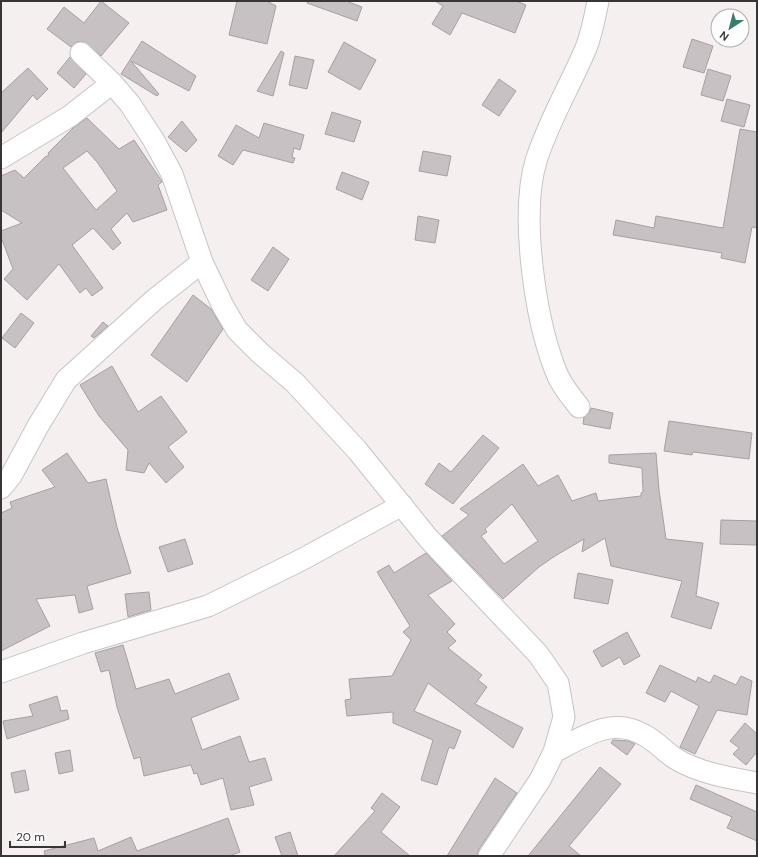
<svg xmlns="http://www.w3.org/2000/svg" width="758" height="857" viewBox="0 0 758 857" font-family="'DM Sans',sans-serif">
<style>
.building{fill:#c7c1c3;stroke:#a6a0a2;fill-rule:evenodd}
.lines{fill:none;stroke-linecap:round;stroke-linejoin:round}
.minor-casing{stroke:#c9c3c4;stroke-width:23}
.minor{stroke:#fff;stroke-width:21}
</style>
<rect width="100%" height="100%" fill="#f5eff0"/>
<path class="building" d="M101,1L129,23L101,56L84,42H77L71,47L47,29L64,7L84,23Z
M237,1H267L276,6L267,44L229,35Z
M308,1H346L362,7L357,21L307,3Z
M435,1H516L526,5L515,33L462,13L450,35L432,24L443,6Z
M692,39L713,46L704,73L683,67Z
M142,41L196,76L189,91L131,61L159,94L157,96L121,74Z
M344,42L376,60L360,90L328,72Z
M281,51L284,53L273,96L257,91Z
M295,56L314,60L307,89L289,85Z
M70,57L86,74L74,88L57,73Z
M28,68L48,89L37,100L33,95L1,133V93Z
M708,69L731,76L723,101L701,95Z
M499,79L516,91L499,116L482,105Z
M727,99L750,105L744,127L721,121Z
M332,112L361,121L354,142L325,134Z
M87,118L119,149L134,140L161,180L162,182L158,185L167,210L133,222L127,213L111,229L121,243L113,250L93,228L72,245L103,288L92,296L86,288L80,293L59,264L27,300L4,279L13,269L1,237V231L22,223L1,210V176L15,170L24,178L45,157L49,155L48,153L74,127ZM87,151L97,162L117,191L96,210L63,168Z
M182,121L197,140L186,152L168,137Z
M264,123L304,135L300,150L294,148L292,157L295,158L293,163L243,150L233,165L218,156L236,125L259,138Z
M740,129L757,132V228L752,227L745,263L721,258L722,253L613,235L616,220L654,228L656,216L723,228Z
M423,151L451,156L447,176L419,171Z
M342,172L369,182L362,200L336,189Z
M418,216L439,220L435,243L415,240Z
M273,247L289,259L268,291L251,280Z
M193,295L211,309L223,329L187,382L151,355Z
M21,313L34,323L15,348L2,338Z
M103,322L108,326L94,338L91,336Z
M112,366L138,412L161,396L187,432L168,447L184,467L166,483L149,463L144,473L126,470L128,450L99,416L80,385Z
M591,408L613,413L610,429L583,424L584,417L590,412Z
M669,421L752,433L749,459L693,452L692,455L664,451Z
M483,435L499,448L453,504L425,484L439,463L451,472Z
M67,453L88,483L106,479L117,527L131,573L87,586L93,609L79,613L75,595L36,599L50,626L1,651V513L12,508L10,502L55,487L42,470Z
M656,453L659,490L666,539L703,543L696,596L719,603L711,629L671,617L682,581L611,566L605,538L582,552L584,539L555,556L539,567L503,599L442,536L469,515L460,509L523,464L538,486L558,475L572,501L596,493L598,501L641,496V493L643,492L642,468L609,463V455ZM512,504L538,541L504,564L481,536L487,532L485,529Z
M721,520L757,521V545L720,544Z
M185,539L193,564L168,572L159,547Z
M426,553L452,581L428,595L455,624L447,632L456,641L448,648L482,675L478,680L487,687L475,704L523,728L513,748L428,683L414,711L461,731L454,749L449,747L437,785L421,780L433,740L393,723V712L347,716L345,700L351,699L349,679L392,676L411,640L403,632L410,626L377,572L389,565L394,573Z
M578,573L613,580L608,604L574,598Z
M149,592L151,610L128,617L125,594Z
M627,632L640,656L624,665L620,657L602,667L593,651Z
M123,645L136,689L169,679L175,694L229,673L239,699L191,718L202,750L240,736L249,762L265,758L272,780L249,787L254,805L231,810L223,778L201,785L197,773L194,774L191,765L144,776L140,757L134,759L117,707L109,670L101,672L95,653Z
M660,665L696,682L698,677L710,683L714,675L736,685L741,676L752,681L747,715L717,710L695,754L680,747L699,706L671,691L665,702L646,693Z
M57,696L61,711L67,710L69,719L7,739L3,721L33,716L29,705Z
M745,723L757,734V752L746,765L733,754L739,748L730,741Z
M613,740L629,741L635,744L627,755L611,743Z
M70,750L73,771L59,774L55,753Z
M600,767L621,784L569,846L581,856H528Z
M25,770L29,790L15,793L11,773Z
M495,778L517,793L479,849L477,856H447Z
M696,785L757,812V841L727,828L732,817L690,799Z
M382,793L400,807L381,832L410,856H334L375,811L371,808Z
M228,818L240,852L229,856H45L44,851L94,838L98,851L131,837L137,851Z
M290,832L298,856H282L275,837Z"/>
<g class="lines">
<g class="minor-casing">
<path id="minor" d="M81,53L112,83L130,104L153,139L172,174L202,262L223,306L237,330L260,353L295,383L357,450L428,538L538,654L558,683L564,717L554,752L540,780L489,856
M1,158L70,116L112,83
M579,407C570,395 560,384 555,369C535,317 520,215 536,161C548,122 570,86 586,48C592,33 595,16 598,1
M1,488L11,476L38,426L66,380L154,300L202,262
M1,672L83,643L208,606L301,560L402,505
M554,752C583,737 612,716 644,735C656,741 665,752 676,759C699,773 730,778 757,783"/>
</g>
<use href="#minor" class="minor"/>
</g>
<rect width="758" height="857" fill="none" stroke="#373536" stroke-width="4"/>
<g transform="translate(730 28) rotate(216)"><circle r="19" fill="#fefdfe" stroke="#aeadae"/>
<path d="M0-3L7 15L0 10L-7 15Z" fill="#397d71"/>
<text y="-6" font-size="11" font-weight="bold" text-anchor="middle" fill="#373536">N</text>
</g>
<path d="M10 841v6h55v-6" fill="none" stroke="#373536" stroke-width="2"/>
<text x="16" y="841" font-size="12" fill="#373536" stroke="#fefdfe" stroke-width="3" paint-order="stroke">20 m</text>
</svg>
